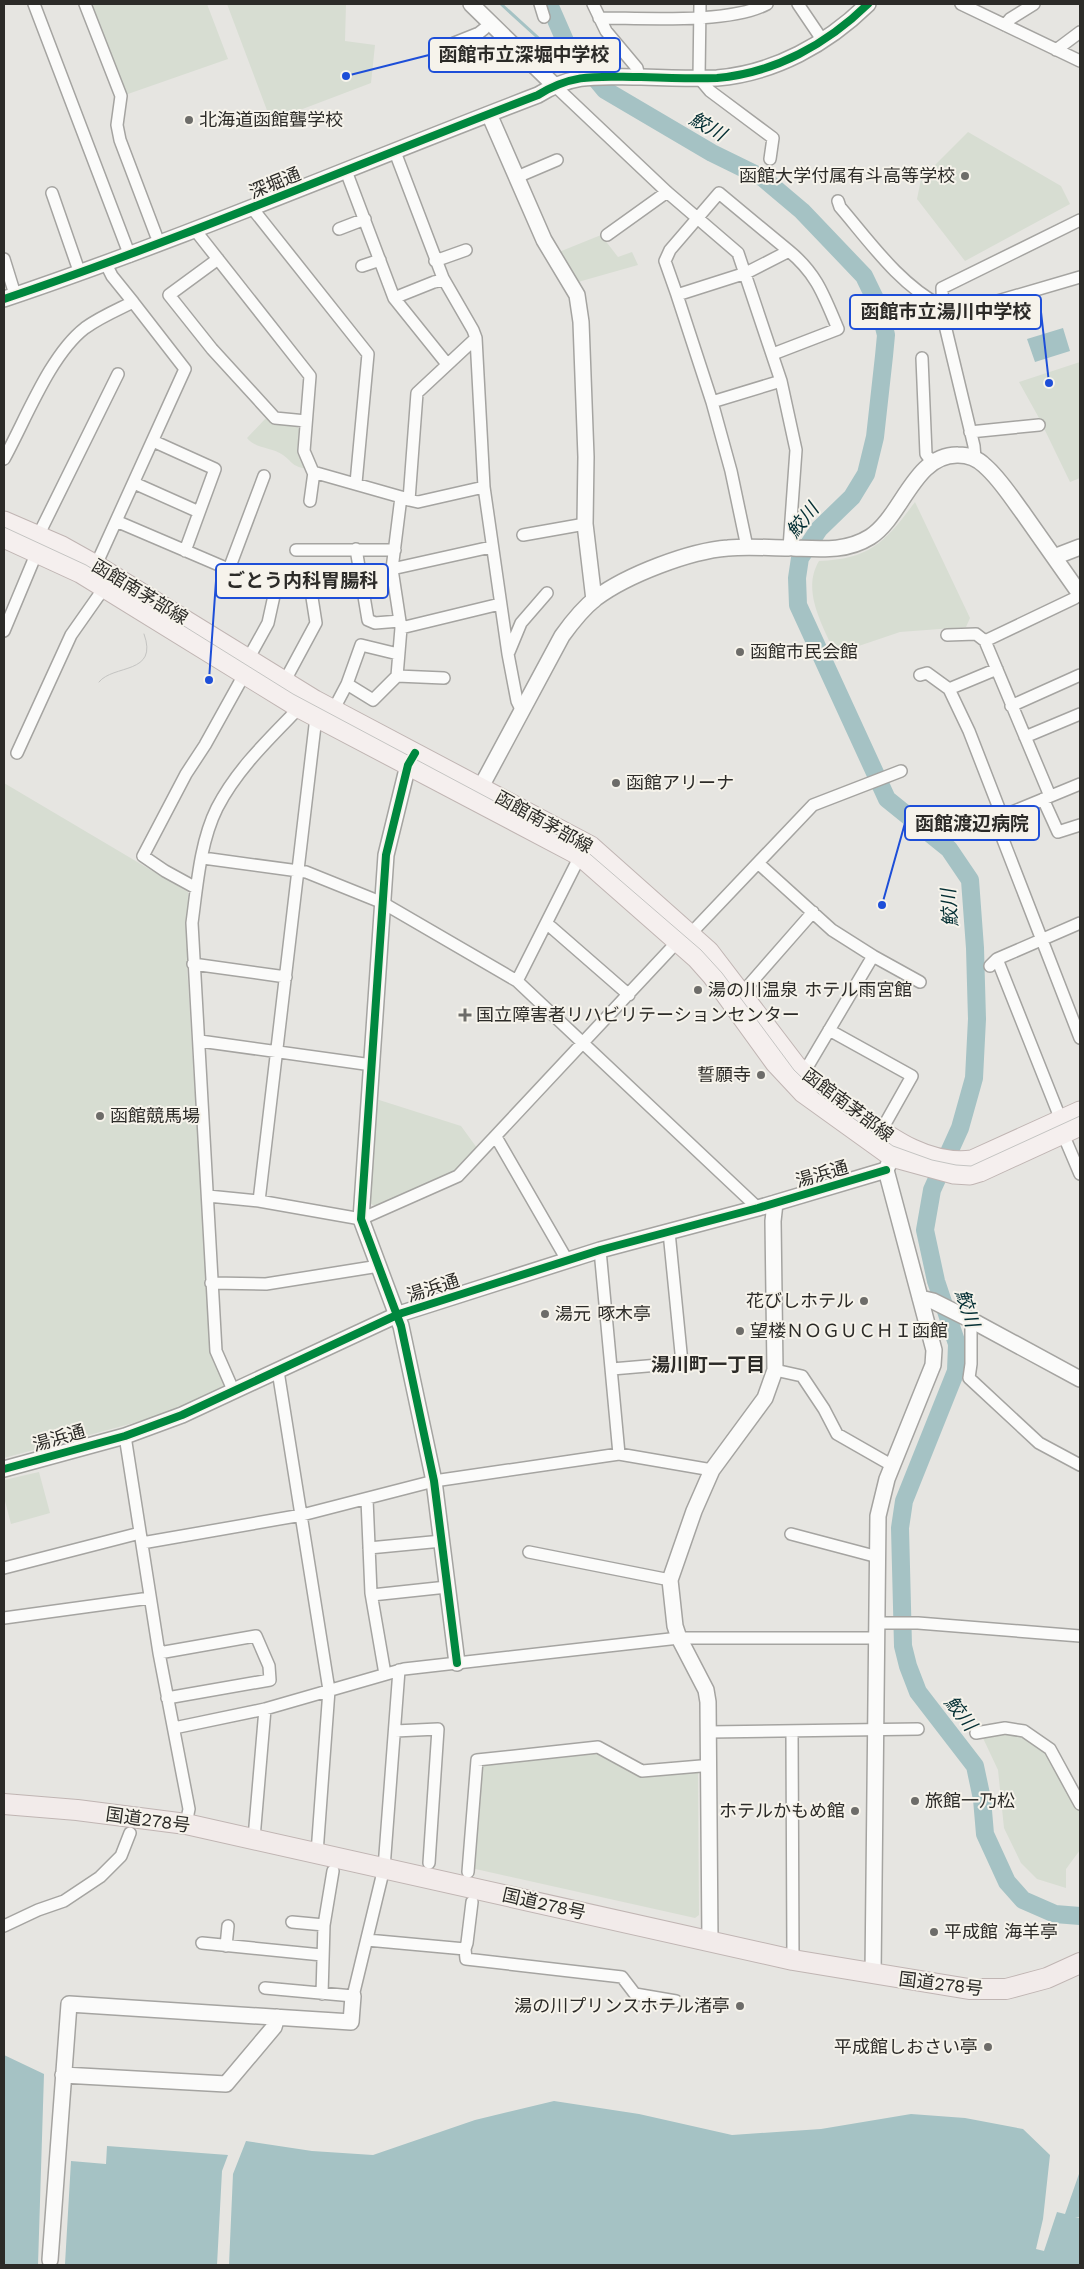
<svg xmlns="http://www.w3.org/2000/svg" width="1084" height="2269" viewBox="0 0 1084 2269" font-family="'Work Sans','Noto Sans JP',sans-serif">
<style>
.green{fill:#d7ddd2}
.water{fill:#a5c2c4}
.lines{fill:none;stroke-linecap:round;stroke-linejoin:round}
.stream{stroke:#a5c2c4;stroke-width:3}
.river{stroke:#a5c2c4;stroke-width:18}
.minor-casing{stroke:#a5a4a1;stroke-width:14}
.tertiary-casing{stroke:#a5a4a1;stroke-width:18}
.primary-casing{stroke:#c0b5b3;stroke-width:21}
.trunk-casing{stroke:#c0b5b3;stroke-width:22}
.minor{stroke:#fbfbfa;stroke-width:11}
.tertiary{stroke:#fbfbfa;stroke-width:15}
.primary{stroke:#f5efee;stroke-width:19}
.trunk{stroke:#f2ebea;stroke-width:20}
.tram{stroke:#c4c4c2;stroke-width:1}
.cycleway-casing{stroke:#f6f3eb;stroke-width:11}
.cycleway{stroke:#00873e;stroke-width:8}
.poi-dot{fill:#6d6c69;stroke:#f6f3eb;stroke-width:2}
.labels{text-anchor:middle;stroke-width:4;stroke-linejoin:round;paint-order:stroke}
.poi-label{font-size:18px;fill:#2c2b28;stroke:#f6f3eb;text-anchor:start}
.street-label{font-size:18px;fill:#2c2b28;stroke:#f6f3eb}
.water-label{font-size:19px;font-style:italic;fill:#042f34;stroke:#f6f3eb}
.neighbourhood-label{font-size:19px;font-weight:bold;fill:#2c2b28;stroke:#f6f3eb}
.leader{fill:none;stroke:#1d4ed8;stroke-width:2}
.callout-dot{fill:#1d4ed8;stroke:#f6f3eb;stroke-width:2}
.callout{fill:#f6f3eb;stroke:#1d4ed8;stroke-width:2}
.callout-label{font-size:19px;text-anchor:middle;font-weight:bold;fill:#2c2b28}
</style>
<rect width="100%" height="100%" fill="#e6e5e1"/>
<path class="green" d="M92,4H207L228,59L125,95Z
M227,4H346L345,41L375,45L371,83L271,121Z
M968,132L1061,186L1070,204L965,261L917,199L921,179Z
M601,235L618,257L632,252L638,265L578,282L559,252Z
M1080,362V478L1070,482L1039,418L1019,382Z
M266,418L272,424L296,425L299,429L297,453L306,469C290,465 294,463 283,455C272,447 256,449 247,438Z
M915,502L970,618L966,627L900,632L835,654C823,625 801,591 819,561C871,559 886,541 915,502Z
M4,783L188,892L187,965L211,1355L226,1387L163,1415L4,1458Z
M376,1099L461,1126L477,1148L457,1172L376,1206L368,1203Z
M39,1472L50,1513L11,1524L4,1497V1480Z
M1008,1733L1030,1740L1048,1755L1080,1812V1850L1066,1869V1888L1037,1879L1021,1863L1004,1828L998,1770L982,1736Z
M595,1751L641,1775L698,1770L699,1915L695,1918L471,1868L480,1763Z"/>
<path class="water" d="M1063,328L1070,351L1035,362L1027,339Z
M4,2055L44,2074L38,2265H4Z
M554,2101L639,2114L732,2135L821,2129L911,2114L965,2118L1023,2129L1050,2155L1043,2219L1036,2249L1044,2251L1057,2212L1065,2214L1080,2171V2217H1075L1080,2218V2265H229L233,2174L246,2141L312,2151L373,2155L475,2120Z
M107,2146L228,2155L222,2171L217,2265L65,2264L71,2161L106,2164Z"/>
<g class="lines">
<path class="stream" d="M501,4L557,55L564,58H578"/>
<path class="river" d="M549,4L566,43L605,90L712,153L763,178L802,211L864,276L879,307L886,335L884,356L875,437L866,474L852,497L819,529L800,558L797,578L798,605L887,799L949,849L970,880L975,948L977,1019L974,1078L960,1128L932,1190L925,1230L936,1281L957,1344L956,1371L904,1501L900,1528L903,1646L908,1666L918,1692L975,1766L982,1799L985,1834L1007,1882L1023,1900L1055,1914L1080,1916"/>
<g class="minor-casing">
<path id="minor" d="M34,4L130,256
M85,4L121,96L117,125L120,140L156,235
M540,4L544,17
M593,4L606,31L637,68L639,77
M700,4L699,78L710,91L773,138L770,159
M798,4L823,41
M961,4L1080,61
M599,18C644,18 729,24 767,4
M1005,25L1010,19L1034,4
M454,43L479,33L484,29
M1056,50L1080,32
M554,85L667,192L738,253L781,381L796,450L789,548H793
M395,152L443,278L473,330L476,338L484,487L508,654L517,701L522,711
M346,171L394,298L447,364
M517,177L557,160
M52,193L77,265
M838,201L840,207C870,242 899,284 941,306
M252,208L368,354L356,483
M339,229L365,219
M195,230L310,376L304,451L313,472L401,497
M607,235L667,192
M4,259L13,288
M218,259L169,295L212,349L275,418L306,421
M435,261L466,250
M362,266L380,260
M677,295L665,261L670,250L719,193L789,251
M394,298L434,282L444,280
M943,317L942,288L1080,220
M922,358L926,454L932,462
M712,402L781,381
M970,432L1039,425
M153,441L215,469L185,551
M975,458L974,446L943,317L1080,277
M4,459C26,419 50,355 85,328C100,317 117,310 133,302L112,276L106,264
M134,483L199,512
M409,500L418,502L484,487
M310,501L314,472
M116,521L275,589
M523,535L585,524
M38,536L118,374
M747,547L731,471L712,402L677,295L746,273L789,251C817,274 824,296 838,329L773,354
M356,549L368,620L375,623L400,621
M296,550H395
M96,565L185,369L133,302
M229,569L264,476
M392,569L491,547
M401,628L500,604
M4,631L37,552
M947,635L976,634L985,641L1050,796
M985,641L1075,598
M252,652L268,623L279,573L308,572L316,623L288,675
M509,652L521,623L547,593
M920,675L927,673L949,689L969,731L1002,816
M397,676L444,678
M347,684L373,700L397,676L401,628L392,569L401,497L409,500L417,393L476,338
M949,689L997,669
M337,703L347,684L361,645L398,654
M1011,706L1080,675
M1025,737L1080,714
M17,753L71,635L104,588
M1080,784L995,819L1080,1038
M1043,799L1058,832L1080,825
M203,858L306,872L383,903L517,981L758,1208
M758,863L832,930L873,956L802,1076
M196,888L165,871L143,856L186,774L205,745L240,682
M551,927L629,995
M873,956L920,982
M997,959L1061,1120
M193,964L286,977
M990,966L997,959L1080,923
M517,981L580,856
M742,993L813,912
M829,1030L912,1076L881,1131
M200,1041L372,1065
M1063,1134L1080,1174
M496,1137L567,1260
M208,1196L259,1201L361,1219L458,1176L678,941L696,928L813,805L901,771
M259,1201L316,717L320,713
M600,1250L619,1454
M211,1283L266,1284L379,1266
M971,1320V1364L969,1378L1039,1443L1080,1465
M612,1369L682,1363L669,1232
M775,1370L802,1376L824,1409L837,1434L893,1466
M278,1371L329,1690L317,1853
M234,1392L216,1351L192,923C197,886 200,842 217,808C237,769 269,739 299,708
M125,1436L159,1653L189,1809L186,1824
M367,1499L371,1593L385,1674
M791,1534L878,1557
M142,1543L302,1515L434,1481L619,1454L712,1470
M369,1548L442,1541
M529,1552L670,1580
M4,1568L140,1533
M372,1595L447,1587
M4,1618L150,1598
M877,1623H918L1080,1636
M159,1653L256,1636L269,1666L270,1680L167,1698
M174,1728L265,1709L404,1669L679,1638H878
M395,1731L438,1729L429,1863
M792,1731L793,1960
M708,1732L918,1729
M976,1733L1005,1728L1024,1731L1050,1749L1080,1804
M254,1838L265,1709
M468,1872L477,1760L598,1747L642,1771L701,1766
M292,1922L324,1925
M4,1926L38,1910L64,1901L100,1877L121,1856L130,1833
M367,1940L465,1949L467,1943L472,1902
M202,1943L322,1955
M226,1946L228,1926
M465,1949L466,1959L622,1977L635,1994L676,2001
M265,1988L353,1996L384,1868L399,1670
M322,1994L324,1925L333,1871"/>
</g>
<g class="tertiary-casing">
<path id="tertiary" d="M471,4L554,85
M489,114L544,240L577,295L581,322L586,457L585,524L594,600
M4,299C185,238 360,163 538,95C575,72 600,77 641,77C666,78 692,79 717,78C775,73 827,44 868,4
M793,548C820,549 846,552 870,537C902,517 914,454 958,455C968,455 978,459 985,466C1000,479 1011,497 1023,513C1042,540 1061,567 1080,594
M1054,557L1080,547
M413,756L408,765L386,855L361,1219L401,1326L434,1481L457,1663
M475,798L562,636C572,622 582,609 596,598C627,575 689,551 728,548C748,546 769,548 789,548
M920,1298L933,1301L971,1320L1080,1379
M4,1469L125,1436L182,1415L399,1314L600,1250L758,1208L886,1170
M710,1941L708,1702L706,1690L679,1638L675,1626L670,1580L694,1511L712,1470L765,1398L775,1370L773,1221L775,1203
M873,1974L878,1516L887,1479L933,1365L934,1350L886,1170L890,1161
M63,2075L226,2084L274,2027L277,2017
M50,2260L69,2004L351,2022L353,1996"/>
</g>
<g class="primary-casing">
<path id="primary" d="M4,521L62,546L96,565L315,700L591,846L709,951L796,1065C812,1083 831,1095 850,1109C886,1134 925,1166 972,1160L1080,1111
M4,538L80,573L299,708L580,856L696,958L712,976L775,1063L803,1093L892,1157L954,1174L970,1175L980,1172L1080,1126"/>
</g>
<g class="trunk-casing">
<path id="trunk" d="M4,1804L77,1810L186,1824L793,1960L969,1989H1006L1047,1978L1080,1963"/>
</g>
<use href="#minor" class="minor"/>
<use href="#tertiary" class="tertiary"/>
<use href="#primary" class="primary"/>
<use href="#trunk" class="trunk"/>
<path class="tram" d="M4,527L86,565L293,694L584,849L701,950L722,973L794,1070L820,1095L893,1146L932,1160L956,1165L971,1166L1080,1116
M99,682C113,664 159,675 144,634"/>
<g class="cycleway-casing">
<path id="cycleway" d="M4,299C185,238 360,163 538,95C575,72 600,77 641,77C666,78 692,79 717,78C775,73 827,44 868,4
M415,753L408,765L386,855L361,1219L401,1326L434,1481L457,1663
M4,1469L125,1436L182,1415L399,1314L600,1250L758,1208L886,1170"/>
</g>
<use href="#cycleway" class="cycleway"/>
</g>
<g class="poi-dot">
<circle cx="189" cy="120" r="5"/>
<circle cx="965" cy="176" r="5"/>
<circle cx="740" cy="652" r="5"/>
<circle cx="616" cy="783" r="5"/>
<circle cx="698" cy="990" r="5"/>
<path d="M462.5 1007.5h5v5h5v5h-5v5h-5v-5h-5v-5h5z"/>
<circle cx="761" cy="1075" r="5"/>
<circle cx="100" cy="1116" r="5"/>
<circle cx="864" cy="1301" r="5"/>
<circle cx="545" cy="1314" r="5"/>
<circle cx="740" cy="1331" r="5"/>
<circle cx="915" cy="1801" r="5"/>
<circle cx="855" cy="1811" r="5"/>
<circle cx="934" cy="1932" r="5"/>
<circle cx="740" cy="2006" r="5"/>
<circle cx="988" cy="2047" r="5"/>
</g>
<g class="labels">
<g class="poi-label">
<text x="199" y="126">北海道函館聾学校</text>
<text x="955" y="182" text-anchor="end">函館大学付属有斗高等学校</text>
<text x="750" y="658">函館市民会館</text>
<text x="626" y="789">函館アリーナ</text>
<text x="708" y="996">湯の川温泉 ホテル雨宮館</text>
<text x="476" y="1021">国立障害者リハビリテーションセンター</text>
<text x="751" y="1081" text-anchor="end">誓願寺</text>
<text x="110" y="1122">函館競馬場</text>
<text x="854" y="1307" text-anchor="end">花びしホテル</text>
<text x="555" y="1320">湯元 啄木亭</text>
<text x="750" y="1337">望楼ＮＯＧＵＣＨＩ函館</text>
<text x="925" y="1807">旅館一乃松</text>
<text x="845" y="1817" text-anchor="end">ホテルかもめ館</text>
<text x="944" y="1938">平成館 海羊亭</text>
<text x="730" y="2012" text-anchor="end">湯の川プリンスホテル渚亭</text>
<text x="978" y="2053" text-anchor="end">平成館しおさい亭</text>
</g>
<g class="street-label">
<text transform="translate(275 183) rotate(-22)" y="6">深堀通</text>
<text transform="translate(140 592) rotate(31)" y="6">函館南茅部線</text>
<text transform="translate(544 822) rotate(29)" y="6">函館南茅部線</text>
<text transform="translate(848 1105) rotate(37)" y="6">函館南茅部線</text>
<text transform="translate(822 1174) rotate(-16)" y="6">湯浜通</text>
<text transform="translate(433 1288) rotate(-18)" y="6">湯浜通</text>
<text transform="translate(59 1438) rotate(-16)" y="6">湯浜通</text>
<text transform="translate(148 1820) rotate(8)" y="6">国道278号</text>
<text transform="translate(544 1904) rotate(13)" y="6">国道278号</text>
<text transform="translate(941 1984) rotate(7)" y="6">国道278号</text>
</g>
<g class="water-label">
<text transform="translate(708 126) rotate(30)" y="7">鮫川</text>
<text transform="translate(802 520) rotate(-51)" y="7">鮫川</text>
<text transform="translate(949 908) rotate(-94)" y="7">鮫川</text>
<text transform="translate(968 1308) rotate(72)" y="7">鮫川</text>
<text transform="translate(961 1713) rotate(52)" y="7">鮫川</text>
</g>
<g class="neighbourhood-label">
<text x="708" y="1371">湯川町一丁目</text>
</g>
</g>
<path class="leader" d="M346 76L429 55M1049 383L1041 312M209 680L216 581M882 905L905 823"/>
<g class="callout-dot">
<circle cx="346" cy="76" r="5"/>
<circle cx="1049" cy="383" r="5"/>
<circle cx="209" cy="680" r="5"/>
<circle cx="882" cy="905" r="5"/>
</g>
<g class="callout">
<rect x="429" y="38" width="191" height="34" rx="5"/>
<rect x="850" y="295" width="191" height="34" rx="5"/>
<rect x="216" y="564" width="172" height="34" rx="5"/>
<rect x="905" y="806" width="134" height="34" rx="5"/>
</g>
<g class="callout-label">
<text x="524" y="61">函館市立深堀中学校</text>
<text x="946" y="318">函館市立湯川中学校</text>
<text x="302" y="587">ごとう内科胃腸科</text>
<text x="972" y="830">函館渡辺病院</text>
</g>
<rect width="1084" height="2269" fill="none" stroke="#2c2b28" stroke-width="10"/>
</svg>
